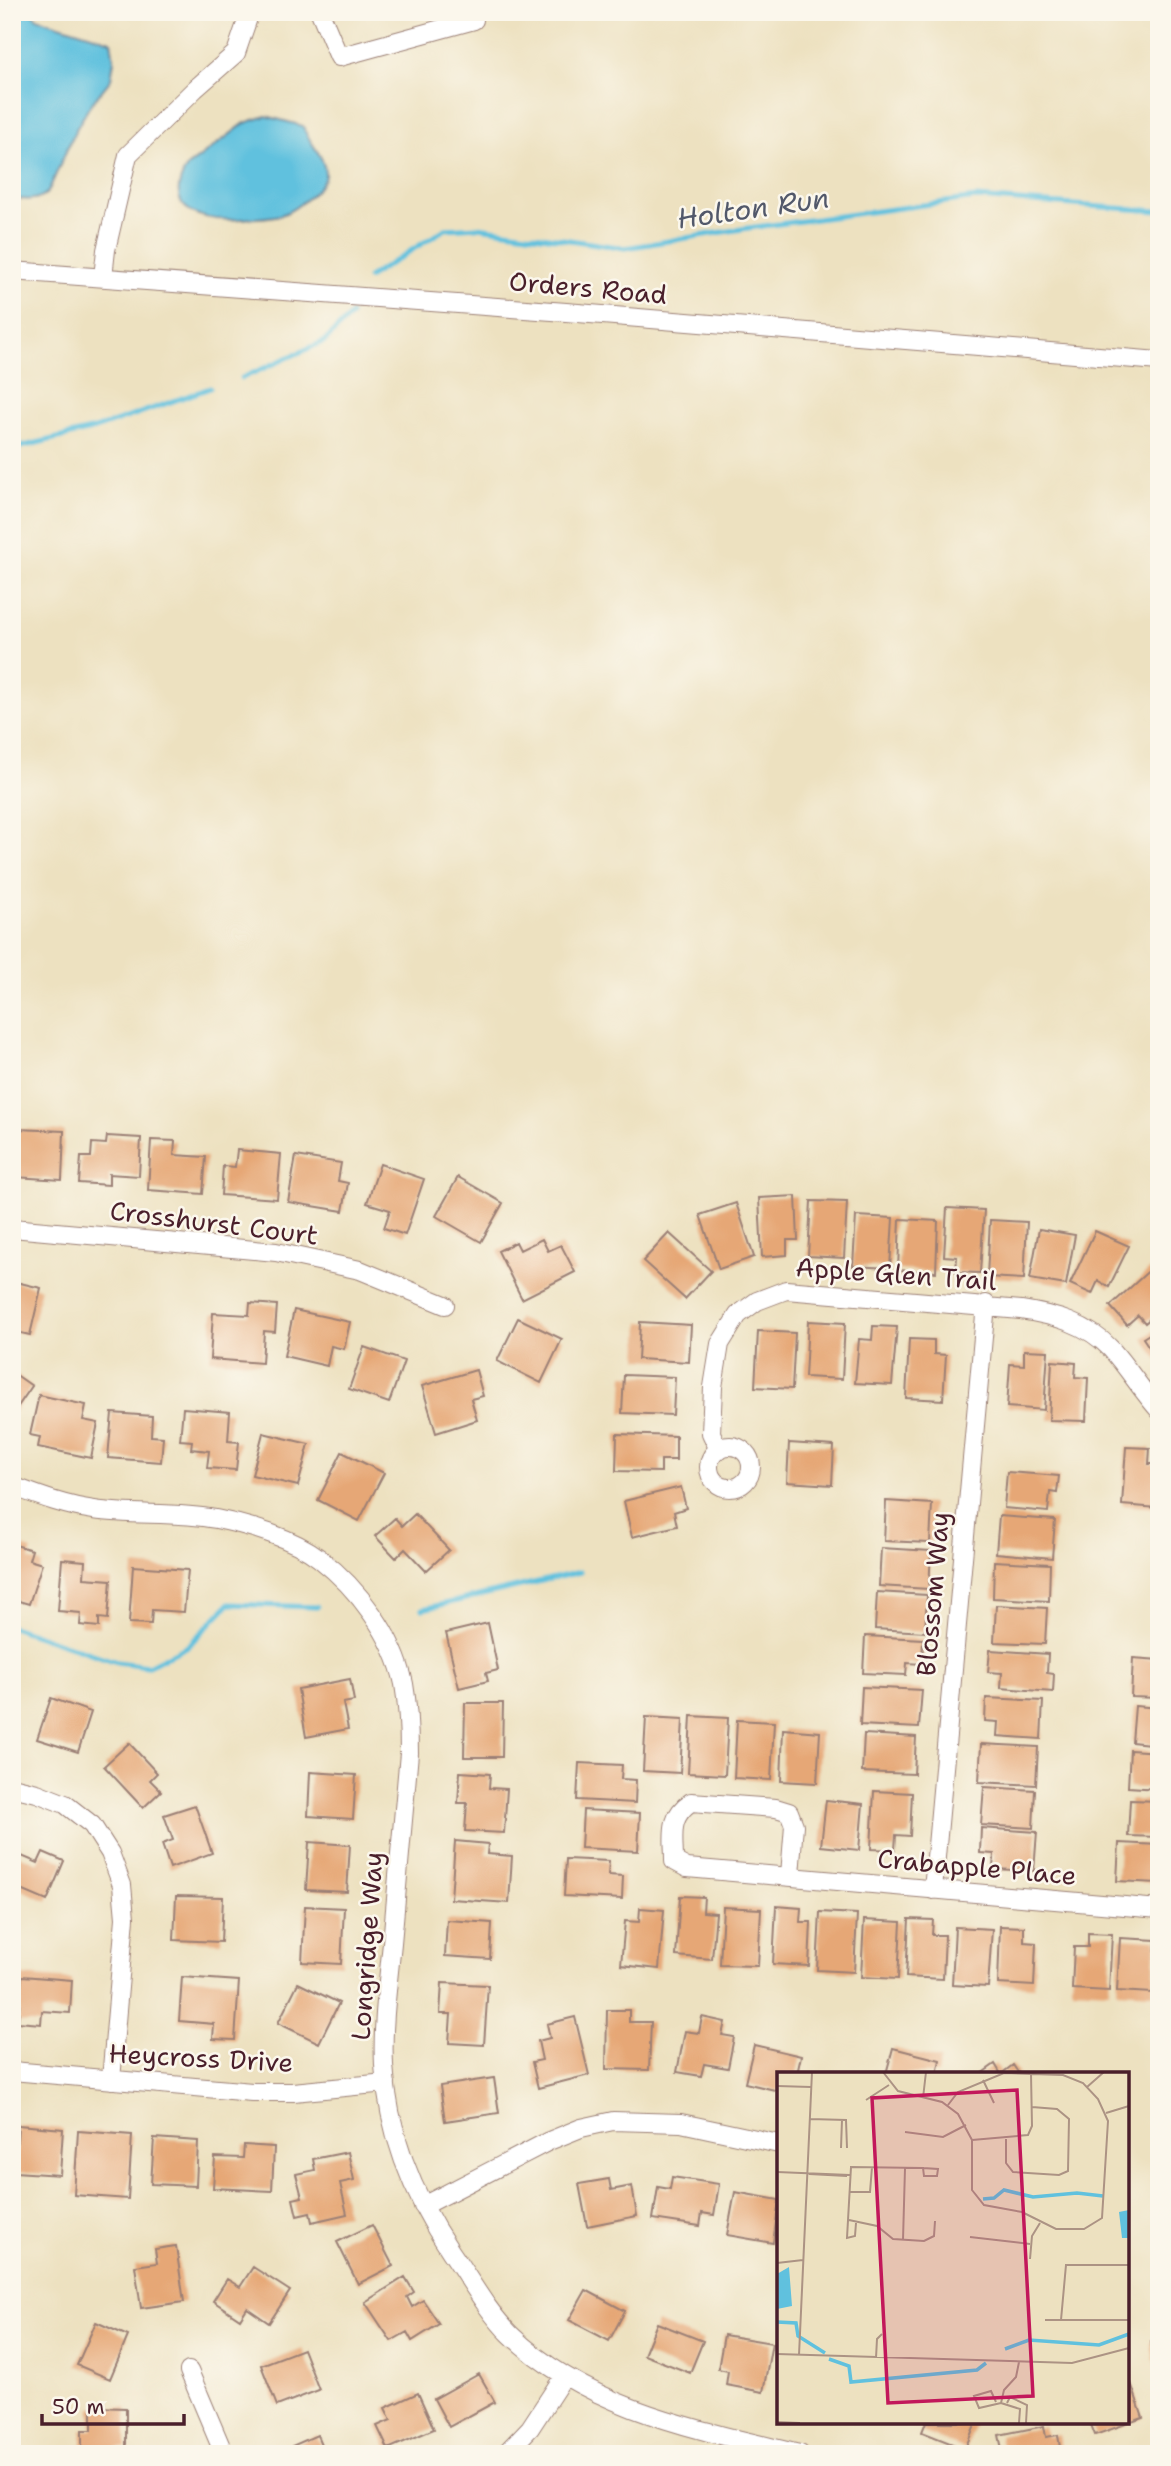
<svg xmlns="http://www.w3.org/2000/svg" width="1171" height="2466" viewBox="0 0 1171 2466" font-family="'Shantell Sans',sans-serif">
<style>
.water{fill:#60c1de;stroke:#557084;stroke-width:2}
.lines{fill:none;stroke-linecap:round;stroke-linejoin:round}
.stream{stroke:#60c1de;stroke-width:5}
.building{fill:#e6a776}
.minor-casing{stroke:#9c8076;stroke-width:20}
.minor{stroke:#fff;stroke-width:18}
.labels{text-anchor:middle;stroke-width:5;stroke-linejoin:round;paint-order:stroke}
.street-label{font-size:26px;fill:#4a1f2b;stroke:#fbf7ec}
.water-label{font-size:28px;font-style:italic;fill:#52586a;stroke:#fbf7ec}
.inset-river{fill:none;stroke:#60c1de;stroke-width:3.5}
.inset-road{fill:none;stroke:#ac9384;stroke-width:2}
.view{fill:#c2185b;fill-opacity:0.15;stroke:#c2185b;stroke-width:3.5}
.inset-edge{fill:none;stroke:#4a1f2b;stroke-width:3.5}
</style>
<rect width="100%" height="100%" fill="#fbf7ec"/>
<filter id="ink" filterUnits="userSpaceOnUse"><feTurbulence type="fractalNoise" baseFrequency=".0143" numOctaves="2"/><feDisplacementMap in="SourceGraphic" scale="14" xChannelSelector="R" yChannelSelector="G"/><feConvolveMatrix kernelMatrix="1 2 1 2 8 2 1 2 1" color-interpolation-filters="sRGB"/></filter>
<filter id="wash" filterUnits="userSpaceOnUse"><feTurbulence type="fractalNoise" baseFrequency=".00686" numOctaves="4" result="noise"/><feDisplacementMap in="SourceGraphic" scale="28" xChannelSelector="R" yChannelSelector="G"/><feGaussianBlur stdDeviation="1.57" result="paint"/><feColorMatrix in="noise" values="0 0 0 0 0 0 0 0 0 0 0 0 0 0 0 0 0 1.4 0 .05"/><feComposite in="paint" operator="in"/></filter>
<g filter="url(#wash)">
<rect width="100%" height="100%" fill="#ede1c0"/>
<path class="water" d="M19,12H32L37,18L111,41L114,60L111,79L89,107L75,131L48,192C39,201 24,201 12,197V48L18,33Z
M266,116L303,126C308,143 326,156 325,175C324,187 295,210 283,214C269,219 255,217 241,219C205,222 160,212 187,167L245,123Z"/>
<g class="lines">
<path class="stream" d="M368,278L445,229L478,227L625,248L748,228L976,198L1159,211
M242,378L325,341L351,315
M12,449L95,429L210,388
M423,1609L580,1572
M12,1627L117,1662L148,1666L188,1646L229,1604L317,1607"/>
</g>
<g id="blocks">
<path class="building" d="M17,1129L64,1131L62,1180L15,1177Z
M107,1136L141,1138L139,1176L109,1174V1185L79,1183L81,1157H91L92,1143L106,1144Z
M151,1140L175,1141L174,1155L206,1157L203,1194L148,1190Z
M237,1150L281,1154L277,1199L221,1195L223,1166L235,1167Z
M296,1156L341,1163L338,1181L348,1183L343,1211L288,1202Z
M380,1164L424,1179L405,1235L384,1228L390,1210L367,1203Z
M458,1177L503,1203L481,1242L436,1216Z
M796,1196L798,1240H787V1255L762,1257L759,1198Z
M811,1201L847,1202L844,1258L808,1256Z
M736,1203L754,1257L719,1269L700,1215Z
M947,1208L984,1210L980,1273L956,1272L957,1257L944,1256Z
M856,1216L893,1218L890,1268L853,1266Z
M900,1219L938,1221L936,1272L898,1270Z
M990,1220L1027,1222L1024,1279L987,1277Z
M1039,1229L1075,1235L1066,1285L1030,1279Z
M1095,1231L1129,1246L1109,1287L1098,1281L1092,1294L1070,1284Z
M669,1233L711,1271L685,1299L643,1261Z
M542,1239L548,1251L561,1245L575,1272L522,1299L498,1251L516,1242L520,1250Z
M1154,1266L1159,1272V1311L1145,1323L1138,1315L1127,1325L1110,1306Z
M12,1281L41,1288L30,1335L12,1331Z
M250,1303L277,1305L275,1332L264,1331L262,1363L210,1359L213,1313L249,1315Z
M294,1310L350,1322L344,1349L331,1346L327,1366L284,1356Z
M518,1318L562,1339L541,1383L497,1361Z
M808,1321L845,1323L842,1379L805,1377Z
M640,1322L691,1325L689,1362L638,1359Z
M873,1326L897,1327L892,1385L855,1383L859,1339L872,1340Z
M1159,1328V1362L1143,1338Z
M758,1331L795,1333L792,1389L755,1387Z
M909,1339L934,1340V1354L946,1355L943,1400L906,1398Z
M364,1347L404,1361L389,1403L349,1389Z
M1024,1350L1048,1351L1044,1410L1007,1407L1010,1364L1024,1365Z
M1052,1361L1076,1363L1075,1377L1088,1378L1086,1421L1049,1420Z
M476,1370L483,1396L471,1399L477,1420L436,1433L422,1386Z
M12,1372L32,1386L12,1415Z
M624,1375L675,1377L673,1415L622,1413Z
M39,1395L86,1405L83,1420L98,1423L91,1458L38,1447L40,1437L30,1435Z
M183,1408L230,1412L228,1441L239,1442L236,1470L207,1468L209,1451L191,1449L192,1441L180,1440Z
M112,1413L152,1416L151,1436L163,1437L161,1462L108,1458Z
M263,1433L309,1444L298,1486L252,1475Z
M617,1434L676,1436V1460H661V1472L616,1471Z
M789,1443L834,1446L832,1485L787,1482Z
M1126,1447L1150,1448L1149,1464H1159L1158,1508L1122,1505Z
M342,1452L384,1473L359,1521L318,1500Z
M1007,1472L1059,1476L1057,1493L1050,1492L1048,1512L1004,1508Z
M681,1487L686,1508L674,1512L677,1526L632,1537L624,1501Z
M886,1501L932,1504L930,1543L884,1541Z
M415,1514L449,1550L426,1571L405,1549L396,1558L375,1536L395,1518L402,1526Z
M999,1516L1055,1520L1052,1558L996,1553Z
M12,1544L32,1550L29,1560L42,1564L29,1604L12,1599Z
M881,1548L931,1551L929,1589L879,1586Z
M62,1559L85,1561L84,1578L111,1580L108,1619L99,1618V1627L80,1625L81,1613L58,1611Z
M994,1561L1050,1564L1049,1601L993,1598Z
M133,1566L188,1570L184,1612L152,1610L151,1624L129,1623Z
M877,1592L927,1595L925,1632L875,1629Z
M996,1605L1047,1608L1045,1644L994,1642Z
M488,1623L498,1670L486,1673L488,1681L459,1688L446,1633Z
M865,1636L923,1639L922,1664L907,1663L906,1675L863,1673Z
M990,1650L1048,1654L1047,1673L1054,1674L1053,1692L1001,1688L1002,1673L988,1672Z
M1133,1658L1159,1660V1698L1131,1697Z
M350,1679L354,1701L343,1703L348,1729L306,1737L298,1689Z
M862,1687L922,1690L919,1728L860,1725Z
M51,1698L91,1712L78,1752L37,1739Z
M986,1698L1043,1701L1041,1739L997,1736L998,1722L985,1721Z
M465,1703H503L502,1757H464Z
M1135,1706L1159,1708V1745L1132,1742Z
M691,1716L728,1718L725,1775L688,1773Z
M646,1717L683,1719L680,1773L643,1771Z
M737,1720L774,1722L771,1780L734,1778Z
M783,1729L820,1732L817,1783L781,1781Z
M864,1734L916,1737L914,1774L862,1772Z
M129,1743L157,1773L150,1780L161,1791L143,1808L104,1766Z
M981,1744L1038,1747L1036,1785L979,1782Z
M1130,1750L1159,1752V1789L1128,1787Z
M579,1763L622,1765L621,1779L636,1780L635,1803L577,1800Z
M310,1772L356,1775L353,1819L308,1816Z
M460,1772L490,1774L489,1788L507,1789L504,1833L465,1831L467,1803H458Z
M984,1787L1035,1790L1033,1828L981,1825Z
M874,1791L912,1793L910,1836L896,1835L895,1850L871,1849Z
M826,1800L863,1804L859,1850L821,1846Z
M1130,1800L1159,1801V1837L1128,1836Z
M195,1805L212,1853L170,1868L162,1844L173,1840L164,1815Z
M583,1810L640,1813L638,1851L581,1848Z
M981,1828L1037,1832L1034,1871L993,1869L994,1854L980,1853Z
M455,1841L488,1844L487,1854L512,1856L509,1903L451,1899Z
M309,1842L350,1845L347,1892L306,1890Z
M1119,1843L1159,1845V1883L1117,1881Z
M43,1852L64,1861L47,1901L12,1886V1864L17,1854L38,1863Z
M566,1859L609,1861L608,1875L623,1876L622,1899L564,1896Z
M176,1896L223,1897L221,1942L174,1940Z
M680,1896L704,1897L703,1912L716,1913L712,1959L676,1956Z
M305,1906L344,1908L341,1964L302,1962Z
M776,1906L801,1908L800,1922H811L809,1966L773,1964Z
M723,1907L761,1909L758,1966L720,1965Z
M640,1908L664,1910L659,1969L621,1965L625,1921L639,1922Z
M820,1912L857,1914L854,1972L817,1970Z
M909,1919L933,1920L932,1935H945L943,1979L906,1977Z
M447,1920L492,1923L490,1959L445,1956Z
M864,1920L901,1922L898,1979L861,1977Z
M1000,1926L1024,1927V1942L1036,1943L1034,1986L998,1984Z
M955,1927L992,1929L988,1987L952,1985Z
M1088,1933L1112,1934L1109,1991L1072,1989L1074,1947H1088Z
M1120,1938L1156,1940L1153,1993L1117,1991Z
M22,1976L72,1980L70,2013L42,2011L41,2024L18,2022Z
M182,1977L239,1981L235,2040L213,2039L214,2024L179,2021Z
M298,1983L339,2003L319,2043L278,2023Z
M442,1983L488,1985L484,2045L449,2043L451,2014H440Z
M607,2010H629V2022H651L649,2070L606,2069Z
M575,2017L589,2075L538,2088L532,2062L542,2060L538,2041L550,2038L547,2024Z
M702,2017L725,2022L722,2035L734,2037L728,2068L704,2064L701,2076L677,2072L685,2031L699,2033Z
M754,2045L801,2056L797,2074H779V2091L745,2083Z
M893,2048L940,2060L937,2074H886Z
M995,2064L1001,2074L1013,2065L1019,2074H981Z
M494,2078L499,2113L445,2121L440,2086Z
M18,2125L63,2129L60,2175L15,2172Z
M78,2131L132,2135L128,2199L74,2195Z
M154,2138L198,2141L196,2186L151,2184Z
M244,2145L274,2147L272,2191L213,2188L215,2157L243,2158Z
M348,2152L354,2180L340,2183L347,2214L312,2222L310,2213L297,2216L293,2199L302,2197L296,2174L315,2170L313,2159Z
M672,2177L719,2184L714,2215L702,2213L700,2226L653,2219L658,2187L670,2189Z
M609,2179L611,2190L632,2186L637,2216L587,2226L579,2184Z
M735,2192L779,2200L773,2243L727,2235Z
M372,2225L393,2266L358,2284L337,2242Z
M176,2246L184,2302L141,2308L135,2266L157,2263L155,2249Z
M253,2267L290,2291L269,2323L247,2308L240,2319L213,2301L227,2279L240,2287Z
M405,2277L414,2292L407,2297L412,2307L423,2300L439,2324L412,2341L407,2332L391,2341L365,2302Z
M586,2290L625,2311L609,2341L569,2320Z
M96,2322L128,2336L110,2379L77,2365Z
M657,2323L703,2341L690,2373L644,2355Z
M724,2335L772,2343L763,2392L726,2385L728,2371L718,2369Z
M1159,2341V2378H1157L1151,2342Z
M303,2349L319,2390L277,2406L261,2365Z
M479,2374L495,2402L449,2427L434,2399Z
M1131,2383L1143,2418L1095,2435L1090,2422H1127V2384Z
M418,2393L434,2429L388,2449L377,2426L391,2420L385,2408Z
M92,2407L126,2408V2448H82V2430H92Z
M926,2422H976L965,2449L922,2432Z
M1044,2426L1046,2437L1058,2435L1061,2454H1003L999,2435Z
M317,2435L325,2454H295L292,2446Z"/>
</g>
</g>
<g filter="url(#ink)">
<use href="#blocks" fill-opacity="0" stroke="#9c8076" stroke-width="2"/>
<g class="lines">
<g class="minor-casing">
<path id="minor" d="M320,12L339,57L474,20L472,12
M12,271L566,312L1159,361
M103,277L106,250L128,155L195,89L236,53L250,12
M12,1228L276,1252L360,1270L445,1305
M709 1467a21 21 0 1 1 42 0a21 21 0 1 1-42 0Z
M719,1450L711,1433L713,1387L720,1344L738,1315L757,1301L786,1290L1021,1310C1054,1315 1088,1324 1111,1349C1128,1368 1142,1391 1159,1410
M12,1486C39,1496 65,1506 94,1510C134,1516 176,1511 216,1519C248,1525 293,1538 319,1558C358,1588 394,1636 404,1684C408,1707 409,1730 409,1753C403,1816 398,1880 392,1943C388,1983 382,2025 384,2065C388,2133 413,2196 451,2252C470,2279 487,2311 510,2334C587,2409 700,2430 800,2454
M12,1787L37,1793L65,1804L92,1825L110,1853L122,1885L125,1918L111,2080
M790,1875L794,1825L789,1812L776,1808L691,1802C668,1817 674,1836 674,1861L687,1868L1159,1909
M933,1890L986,1304
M12,2071L252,2092H293L386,2083
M423,2206L549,2141L581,2128L613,2121L681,2123L779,2144
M189,2371L224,2454
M505,2454L530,2428L564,2376"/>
</g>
<use href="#minor" class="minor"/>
</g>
</g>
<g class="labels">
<g class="street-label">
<text transform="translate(588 288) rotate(5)" y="9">Orders Road</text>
<text transform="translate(214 1223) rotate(7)" y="9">Crosshurst Court</text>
<text transform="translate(896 1274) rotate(4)" y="9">Apple Glen Trail</text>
<text transform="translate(933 1594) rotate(-85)" y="9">Blossom Way</text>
<text transform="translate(977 1867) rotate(5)" y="9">Crabapple Place</text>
<text transform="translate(367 1946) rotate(-86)" y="9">Longridge Way</text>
<text transform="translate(201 2058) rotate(3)" y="9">Heycross Drive</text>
</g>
<g class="water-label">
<text transform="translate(753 208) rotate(-8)" y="10">Holton Run</text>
</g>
</g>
<g transform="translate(777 2072)">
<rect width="352" height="352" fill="#ede1c0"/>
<path d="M352,138V166H345L342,140ZM12,195L15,234L0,237V202Z" fill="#60c1de"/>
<path class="inset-river" d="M206,127L217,126L227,118L256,125L300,121L326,124M0,250L19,251L21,264L48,281M228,277L252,268L322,273L352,262M52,287L72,294L74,310L200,298L209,291"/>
<path class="inset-road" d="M106,0L121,19L165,30L181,42L195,68V118L207,133L245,140L279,157H307L325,146L331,49L321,27L306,11L286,3L227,1L181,20L171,33M206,8L217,31M0,14L34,15M310,15L327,0M146,26L149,0M89,28L112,13M329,41L352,34M33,47L69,48L70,76M128,60L166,65L189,53M229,67V91L236,100L282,103L291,99L292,47L280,37L255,35M195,68L251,63L255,54L254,2M64,76L65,48M0,100L73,103M32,102L70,104M72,120H93L95,95M72,148L100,154L116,167L147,169L157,164L158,149M79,151L78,164L70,166L74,95L146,96L147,104H160L161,97L146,96M193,165L253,172M126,168L128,96M253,187L255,164L263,151M0,191L26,188M268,248H352M284,248L289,193H352M0,282L295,291L352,276M22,283L35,0M99,286L100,267L105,262M242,290L239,305L227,318L224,331L243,337L242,351M219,330L214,319L197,324L202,336L224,331M230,331L233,325L250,333L249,351M0,350L23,351"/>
<path class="view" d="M240,18L256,324L111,331L95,26Z"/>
<rect width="352" height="352" class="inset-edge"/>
</g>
<rect width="1171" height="2466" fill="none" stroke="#fbf7ec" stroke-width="42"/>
<path d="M42 2414v10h142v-10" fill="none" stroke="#4a1f2b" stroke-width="3.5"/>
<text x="52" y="2414" font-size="21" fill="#4a1f2b" stroke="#fbf7ec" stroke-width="5" paint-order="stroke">50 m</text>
</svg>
